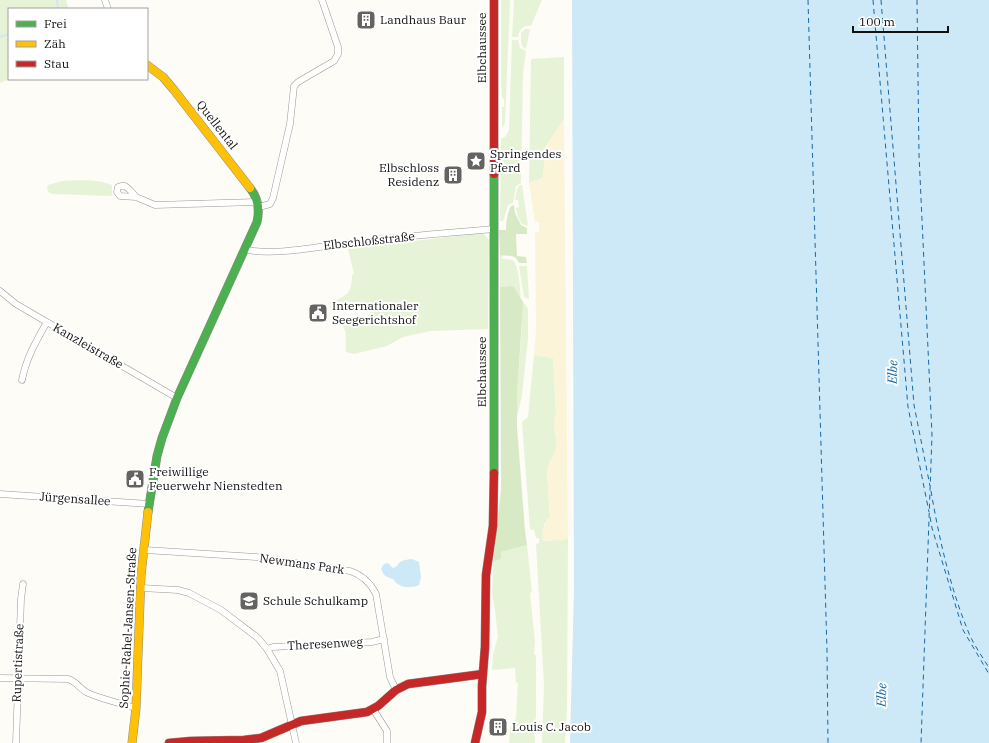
<svg xmlns="http://www.w3.org/2000/svg" width="989" height="743" viewBox="0 0 989 743" font-family="'IBM Plex Serif',serif">
<style>
.green{fill:#e7f3d7}
.forest{fill:#d8eac5}
.sand{fill:#fcf4d9}
.water{fill:#cde8f7}
.lines{fill:none;stroke-linecap:round;stroke-linejoin:round}
.stream{stroke:#cde8f7;stroke-width:2}
.ferry{stroke:#1768a6;stroke-width:1;stroke-dasharray:5 4;stroke-linecap:butt}
.street-casing{stroke:#979795;stroke-width:7}
.fast-casing{stroke:#8e8d8b;stroke-width:9}
.slow-casing{stroke:#8e8d8b;stroke-width:9}
.jam-casing{stroke:#8e8d8b;stroke-width:9}
.street{stroke:#fffffe;stroke-width:6}
.fast{stroke:#4caf50;stroke-width:8}
.slow{stroke:#ffc107;stroke-width:8}
.jam{stroke:#c62828;stroke-width:8}
.labels{text-anchor:middle;stroke-width:4;stroke-linejoin:round;paint-order:stroke}
.poi-label{font-size:12px;fill:#111;stroke:#fff;text-anchor:start}
.street-label{font-size:12px;fill:#111;stroke:#fff}
.water-label{font-size:13px;font-style:italic;fill:#1768a6;stroke:#fff}
</style>
<rect width="100%" height="100%" fill="#fdfcf7"/>
<path class="green" d="M0,0H66L68,6L67,9H9V79L0,83Z
M501,0H510L505,123L502,129V107H504V99L502,98L501,82Z
M514,0H542L531,26C523,25 519,30 518,37H512Z
M525,29H530L526,49L522,46L521,41V33Z
M512,40H518L520,48L526,51L523,73L521,183L516,186L513,203L508,205L503,221H500L501,139L506,136L509,129Z
M564,57V119L546,146L543,178L529,183L531,59Z
M62,181C78,180 97,179 112,185V196L53,194L48,192L47,187L48,185Z
M520,185H522L528,226L522,224L518,217L516,208L519,207L518,200H515C516,195 516,189 520,185Z
M481,233C486,235 488,237 489,242L488,329L431,331L403,337L387,346L354,354L346,352C344,339 350,333 339,322L360,323L365,322L370,319V312L366,306L359,304L347,305L339,308L332,313L330,302C346,297 352,293 352,275L354,274L348,249Z
M500,255H502V259C505,259 509,259 512,260C519,263 520,290 521,297L519,296L516,290L511,286L500,287Z
M519,266H527L529,299L524,297Z
M522,300L528,309V339L522,395L517,418V396L522,323Z
M534,355L553,358L556,414L554,427L557,445L554,455L549,463L547,474L550,516L544,525L543,541L568,539L567,709L565,743H542L544,685L536,544L539,543V538H536L534,530L530,529L522,422L528,417Z
M527,545L532,592L530,593L535,642L534,654L536,656V719H535L534,736L535,737V743H509L510,729L516,718L518,683H516L515,668L492,670L493,654L498,637L495,610L492,595L493,562L501,559V552Z"/>
<path class="forest" d="M514,205L515,213L521,225L527,228V234H516L517,256L526,257L527,263H519C515,253 507,257 500,255L499,230H506C506,222 507,214 511,206Z
M511,286L514,287L523,302L517,396V427L525,531L527,545L501,552V559L493,562L501,489L500,287Z"/>
<path class="sand" d="M564,119L568,539L543,541L542,531L550,516L547,474L549,463L554,455L557,445L554,427L556,414L553,358L534,355L536,329L535,232H539V222H535L529,183L543,178L546,146Z"/>
<path class="water" d="M572,0H989V743H570L574,589Z
M412,559L419,562L421,577L419,585C410,589 399,588 393,579C386,577 384,576 381,569L384,564L388,563L393,568L397,566C400,560 405,560 412,559Z"/>
<g class="lines">
<path class="stream" d="M57,0L58,9
M0,37L9,34"/>
<path class="ferry" d="M808,0L827,651L828,743
M873,0L908,407L929,512
M881,0L914,405L930,486
M917,0L919,155L932,435L921,743
M931,491C939,538 950,587 968,631C973,644 982,656 989,668
M930,517L932,528L963,630L989,674"/>
<g class="street-casing">
<path id="street" d="M105,0L108,9
M136,197L120,196L117,192L118,187L121,186H125L130,190L136,197L155,205L258,202
M259,207L270,204L273,198L290,124L294,86L298,82L334,61L338,54V47L322,0
M245,249C266,257 324,246 348,243C397,237 445,233 494,229
M0,291L16,304L177,398
M22,380C26,359 36,341 47,322
M0,494L149,504
M145,550L256,557L350,571C362,575 370,582 376,594L390,677L396,690
M141,588L178,590L189,593L221,610L258,638L267,649L280,671L296,743
M267,649L273,647L372,642L384,639
M0,678L68,679C76,681 79,688 86,692C95,697 125,705 136,708
M373,709L387,731V743
M16,743L21,599L23,584"/>
</g>
<g class="fast-casing">
<path id="fast" d="M494,174V473
M148,512L157,456L162,438L177,398L257,222C260,209 258,198 250,188"/>
</g>
<g class="slow-casing">
<path id="slow" d="M147,65L163,77L174,90L250,188
M132,743L136,708L141,575L148,512"/>
</g>
<g class="jam-casing">
<path id="jam" d="M494,0V174
M169,743L191,741L244,740L261,738L301,721L367,712L378,706L396,690L408,684L483,674
M475,743L482,712V686L485,647L486,575L493,526L494,473"/>
</g>
<use href="#street" class="street"/>
<use href="#fast" class="fast"/>
<use href="#slow" class="slow"/>
<use href="#jam" class="jam"/>
</g>
<defs>
<g id="building-square" transform="scale(1)"><rect x="-9" y="-9" width="18" height="18" rx="4" fill="#646362" stroke="#fff"/><path d="M-4-6H4V6H1V3H-1V6H-4ZM-2.5-4.3h1.7v1.8h-1.7ZM.8-4.3h1.7v1.8H.8ZM-2.5-1h1.7V.8h-1.7ZM.8-1h1.7V.8H.8Z" fill="#fff"/></g>
<g id="sight-square" transform="scale(1)"><rect x="-9" y="-9" width="18" height="18" rx="4" fill="#646362" stroke="#fff"/><path d="M0-6L1.8-2.2L6-1.7L2.9 1.2L3.7 5.4L0 3.3L-3.7 5.4L-2.9 1.2L-6-1.7L-1.8-2.2Z" fill="#fff"/></g>
<g id="civic-square" transform="scale(1)"><rect x="-9" y="-9" width="18" height="18" rx="4" fill="#646362" stroke="#fff"/><path d="M-.6-6.5H3V-4.5H.6V-3L4-1V1h2V6H-6V1h2V-1L-.6-3ZM-1.2 2.5V6h2.4V2.5Z" fill="#fff"/></g>
<g id="school-square" transform="scale(1)"><rect x="-9" y="-9" width="18" height="18" rx="4" fill="#646362" stroke="#fff"/><path d="M0-5L7-2L0 1L-7-2ZM-4 1L0 2.5L4 1V4Q0 6-4 4Z" fill="#fff"/></g>
</defs>
<g fill-rule="evenodd">
<use href="#building-square" x="366" y="20"/>
<use href="#sight-square" x="476" y="161"/>
<use href="#building-square" x="453" y="175"/>
<use href="#civic-square" x="318" y="313"/>
<use href="#civic-square" x="135" y="479"/>
<use href="#school-square" x="249" y="601"/>
<use href="#building-square" x="498" y="727"/>
</g>
<g class="labels">
<g class="poi-label">
<text x="380" y="24">Landhaus Baur</text>
<text x="490" y="158">Springendes<tspan x="490" dy="14">Pferd</tspan></text>
<text x="439" y="172" text-anchor="end">Elbschloss<tspan x="439" dy="14">Residenz</tspan></text>
<text x="332" y="310">Internationaler<tspan x="332" dy="14">Seegerichtshof</tspan></text>
<text x="149" y="476">Freiwillige<tspan x="149" dy="14">Feuerwehr Nienstedten</tspan></text>
<text x="263" y="605">Schule Schulkamp</text>
<text x="512" y="731">Louis C. Jacob</text>
</g>
<g class="street-label">
<text transform="translate(482 48) rotate(-90)" y="4">Elbchaussee</text>
<text transform="translate(217 125) rotate(52)" y="4">Quellental</text>
<text transform="translate(369 241) rotate(-6)" y="4">Elbschloßstraße</text>
<text transform="translate(88 346) rotate(30)" y="4">Kanzleistraße</text>
<text transform="translate(482 372) rotate(-90)" y="4">Elbchaussee</text>
<text transform="translate(75 499) rotate(4)" y="4">Jürgensallee</text>
<text transform="translate(302 564) rotate(8)" y="4">Newmans Park</text>
<text transform="translate(128 628) rotate(-87)" y="4">Sophie-Rahel-Jansen-Straße</text>
<text transform="translate(325 644) rotate(-3)" y="4">Theresenweg</text>
<text transform="translate(18 663) rotate(-88)" y="4">Rupertistraße</text>
</g>
<g class="water-label">
<text transform="translate(892 372) rotate(-88)" y="5">Elbe</text>
<text transform="translate(881 695) rotate(-88)" y="5">Elbe</text>
</g>
</g>
<rect x="8" y="8" width="140" height="72" fill="#ffffff" stroke="#a0a0a0"/>
<rect x="16" y="21" width="20" height="6" fill="#4caf50" stroke="#a0a0a0"/>
<text x="44" y="28" font-size="12" fill="#111111">Frei</text>
<rect x="16" y="41" width="20" height="6" fill="#ffc107" stroke="#a0a0a0"/>
<text x="44" y="48" font-size="12" fill="#111111">Zäh</text>
<rect x="16" y="61" width="20" height="6" fill="#c62828" stroke="#a0a0a0"/>
<text x="44" y="68" font-size="12" fill="#111111">Stau</text>
<path d="M853 26v6h95v-6" fill="none" stroke="#111111" stroke-width="2"/>
<text x="859" y="26" font-size="12" fill="#111111" stroke="#ffffff" stroke-width="3" paint-order="stroke">100 m</text>
</svg>
